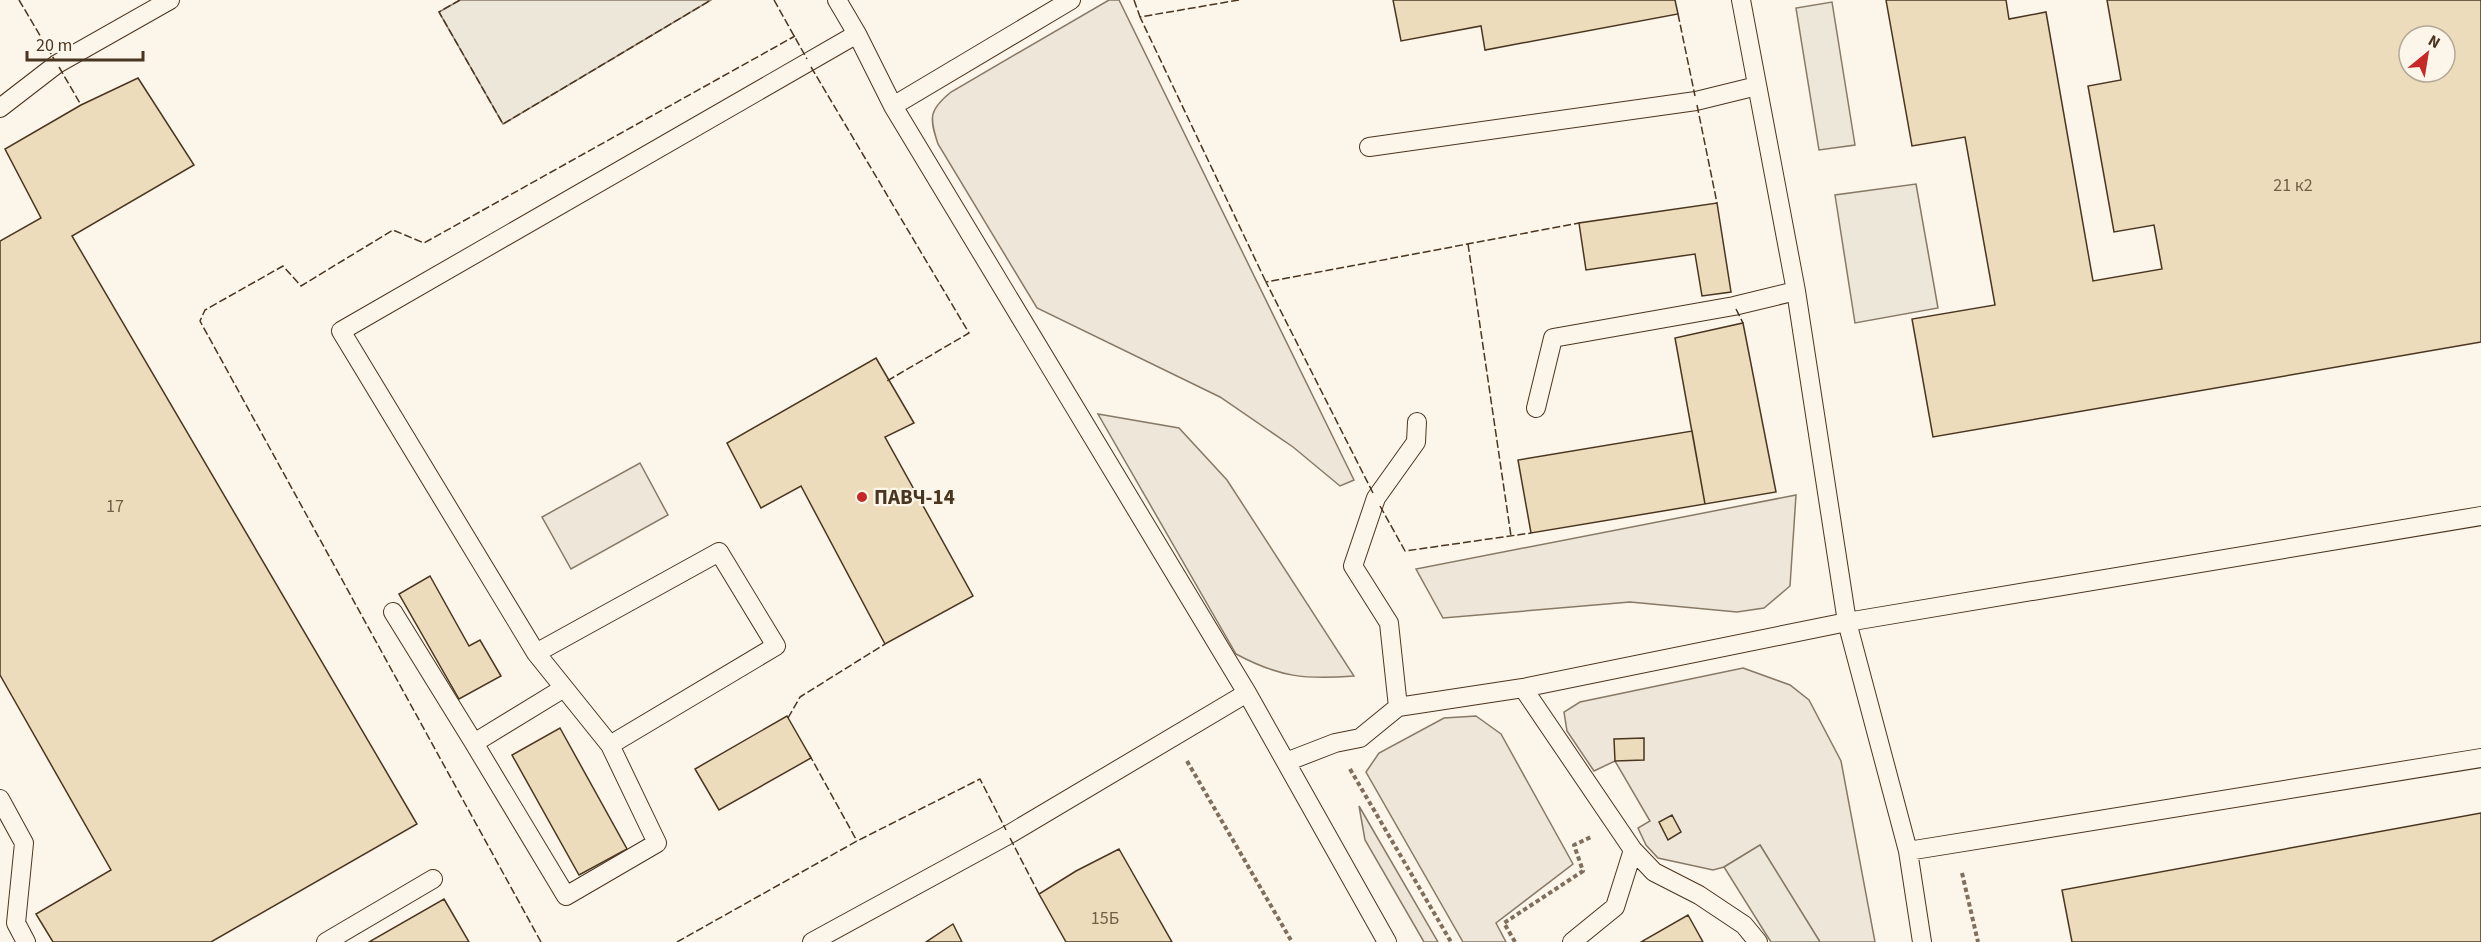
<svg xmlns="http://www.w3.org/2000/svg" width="2481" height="942" viewBox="0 0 2481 942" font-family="'Source Sans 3',sans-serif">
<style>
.green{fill:#ede6d9;stroke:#887966;stroke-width:1.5}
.parking{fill:#ede7d9;stroke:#887966;stroke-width:1.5}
.building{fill:#ecdcbc;stroke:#4a3520;stroke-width:1.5;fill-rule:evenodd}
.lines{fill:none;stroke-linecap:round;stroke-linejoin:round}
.lane-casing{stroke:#4a3520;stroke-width:20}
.path{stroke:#7f6f5c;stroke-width:4;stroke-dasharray:4.5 3;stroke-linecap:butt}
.lane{stroke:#fbf6e9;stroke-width:18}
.fence{stroke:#4a3520;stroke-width:1.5;stroke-dasharray:8 3;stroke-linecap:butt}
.poi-dot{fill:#c62828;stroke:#fbf6e9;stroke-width:2}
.labels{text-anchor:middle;stroke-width:4.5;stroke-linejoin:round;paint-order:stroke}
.number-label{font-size:18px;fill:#725f47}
.poi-label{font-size:21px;font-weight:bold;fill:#4a3520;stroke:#fbf6e9;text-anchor:start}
</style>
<rect width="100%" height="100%" fill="#fbf6e9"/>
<path class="green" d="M1109,0H1119L1354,480L1340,486L1293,447L1220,397L1037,308L938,144C929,117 929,110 951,92Z
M1098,414L1179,428L1227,480L1354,676C1305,680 1279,677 1236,654Z
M640,463L668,515L571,569L542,517Z
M1796,495L1790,586L1764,608L1737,612L1630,602L1443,618L1416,569Z
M1743,668L1790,685L1809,700L1841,761L1875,942H1820L1760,845L1724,867L1713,870L1658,858L1646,845L1638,828L1650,821L1615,761L1594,771L1567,731L1564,712L1580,702Z
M1476,716L1501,734L1573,864L1496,923L1506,942H1463L1366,772L1379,753L1444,718Z
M1359,806L1438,942H1424L1365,840Z"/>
<path class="parking" d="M460,0H711L503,124L439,12Z
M1832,2L1855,145L1819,150L1796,8Z
M1916,184L1938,308L1855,323L1835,195Z
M1760,845L1820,942H1771L1764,931L1724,867Z"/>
<path class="building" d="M1393,0H1675L1678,14L1485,50L1481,26L1401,41Z
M1886,0H2006L2009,19L2046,12L2093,281L2162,269L2154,225L2114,232L2088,86L2121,80L2107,0H2481V342L1933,437L1912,319L1995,305L1965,137L1912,146ZM2409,36H2445V72H2409Z
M138,78L194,165L72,236L417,824L211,942H53L36,914L111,870L0,675V241L41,218L5,149L81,105Z
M1717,203L1731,292L1702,296L1695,254L1586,270L1579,223Z
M1743,323L1776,492L1705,504L1675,338Z
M876,358L914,423L885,437L973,596L885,644L801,486L761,508L727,443Z
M1692,431L1705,504L1531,533L1518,460Z
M430,576L469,646L480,640L501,676L459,699L399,594Z
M787,716L811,758L719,810L695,769Z
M560,728L627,849L579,875L512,755Z
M1644,738V760L1615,761L1614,739Z
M2481,813V942H2072L2062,890Z
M1672,815L1681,832L1668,840L1659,822Z
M1119,849L1172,942H1066L1039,894L1076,871Z
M444,899L469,942H369Z
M1688,915L1703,942H1641Z
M953,924L962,942H926Z"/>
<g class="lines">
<g class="lane-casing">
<path id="lane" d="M837,0L857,34L893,106L1247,693L1387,942
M1741,0L1796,291L1847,622L1908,851L1922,942
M893,106L1071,0
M0,108L57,64L170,0
M1369,147L1696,101L1757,86
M1536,408L1553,338L1734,306L1796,291
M393,612L474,743
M536,653L610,745L776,646L719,552L536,653L341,331L857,34
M564,688L474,743L566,896L657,843L610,745
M1523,688L1633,850L1654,872L1699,895L1744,925L1758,942
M1398,707L1389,623L1353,566L1376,498L1416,442L1417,422
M1286,762L1335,743L1360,738L1398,707L1523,688L1847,622L2481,516
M0,799L24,843L16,923L26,942
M1908,851L2481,758
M326,942L433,879
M812,942L1008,835L1247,693
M1572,942L1615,907L1633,850"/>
</g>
<path class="path" d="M1187,761L1292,942
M1350,769L1451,942
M1962,873L1978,942
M1515,942L1504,923L1583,871L1574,845L1591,837"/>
<use href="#lane" class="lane"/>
<path class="fence" d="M19,0L54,59
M460,0L439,12L503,124L711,0
M774,0L807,59
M1134,0L1140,17
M1239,0L1140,17L1266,282
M1678,14L1695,96
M59,67L81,105
M811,67L969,333L887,381
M1697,105L1717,203
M1468,244L1511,536
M1736,309L1743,323
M1373,493L1266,282L1579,223
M1380,506L1405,551L1531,533
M788,718L800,697L885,644
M809,754L857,841
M1010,838L1039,894
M541,942L200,321L205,310L283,266L301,286L393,230L424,243L795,36
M677,942L857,841L980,779L1006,830"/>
</g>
<circle class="poi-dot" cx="862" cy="497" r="6"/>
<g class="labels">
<g class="number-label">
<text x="2293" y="191">21 к2</text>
<text x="115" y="512">17</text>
<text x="1105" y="924">15Б</text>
</g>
<g class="poi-label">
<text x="874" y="504">ПАВЧ-14</text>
</g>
</g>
<g transform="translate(2427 54) rotate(30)"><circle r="28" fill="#fbf6e9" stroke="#b4a999" stroke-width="1.5"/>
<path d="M0-4.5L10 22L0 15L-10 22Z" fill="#c62828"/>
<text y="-9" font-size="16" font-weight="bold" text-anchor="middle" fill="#4a3520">N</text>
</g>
<path d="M27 51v9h116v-9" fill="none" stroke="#4a3520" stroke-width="3"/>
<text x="36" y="51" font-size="18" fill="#4a3520" stroke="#fbf6e9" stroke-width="4.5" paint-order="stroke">20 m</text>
</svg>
